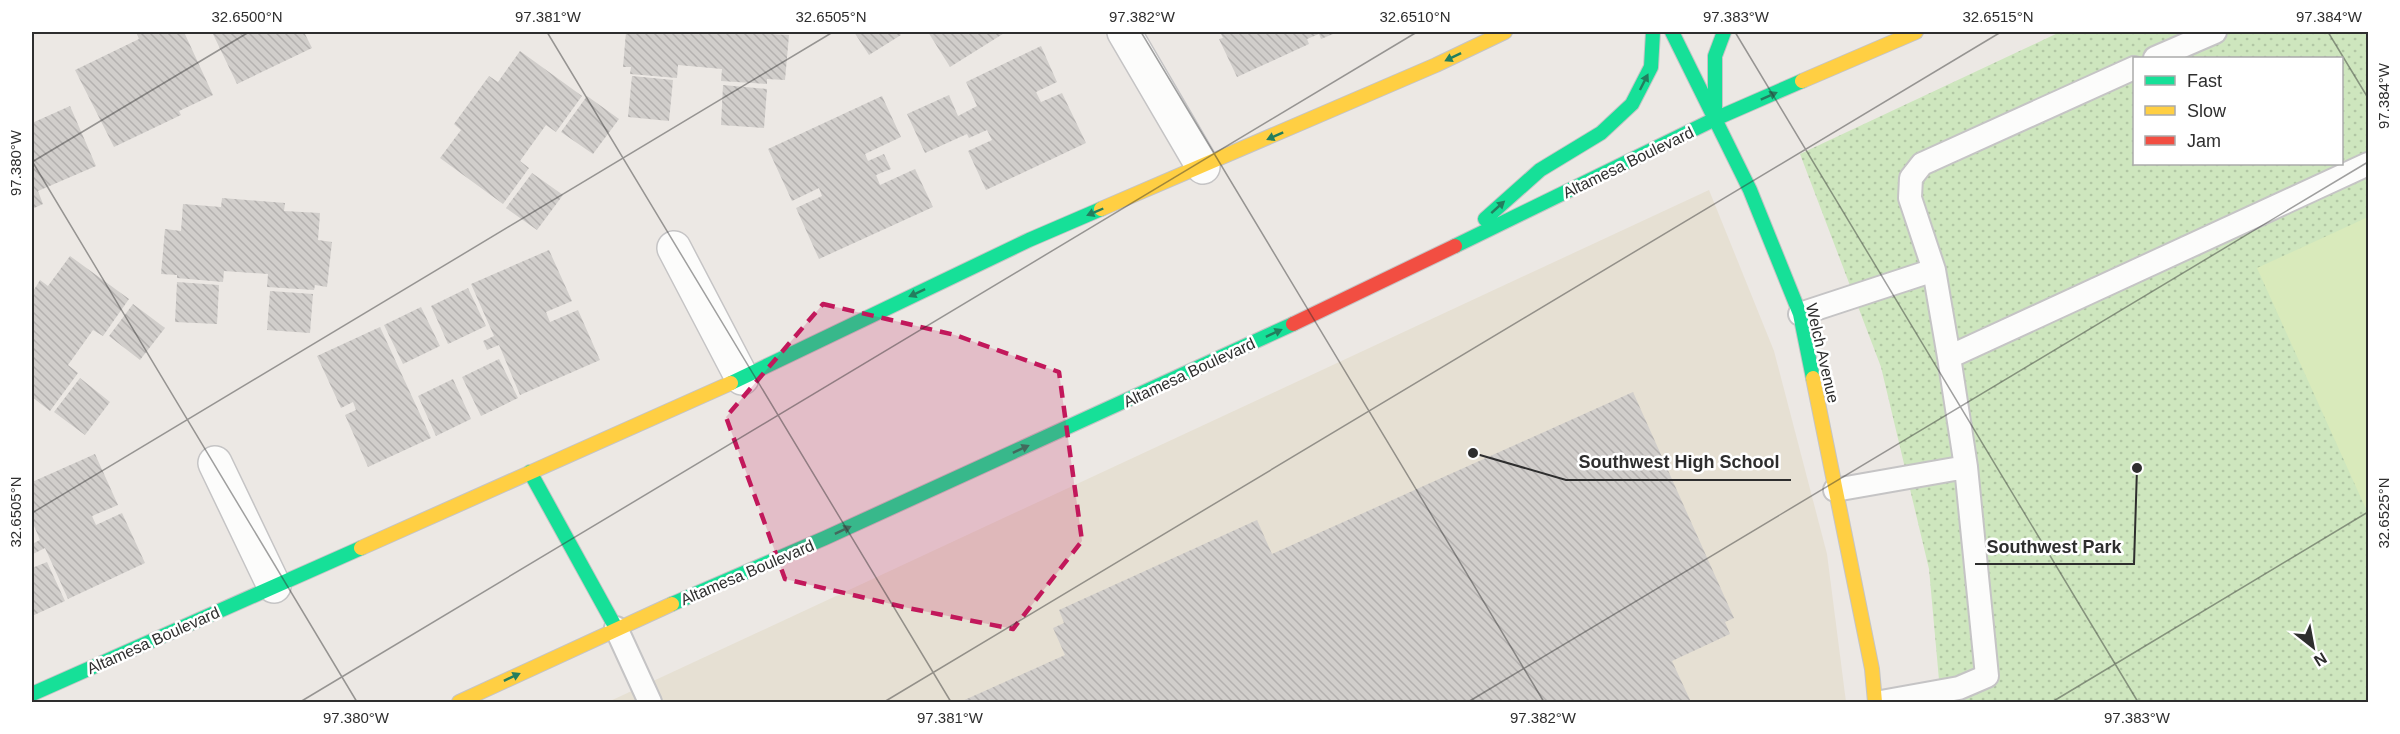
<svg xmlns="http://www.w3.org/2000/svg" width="2400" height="734" viewBox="0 0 2400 734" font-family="Arial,sans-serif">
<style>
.education{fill:#e6e0d3}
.park{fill:url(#park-dots);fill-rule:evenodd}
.pitch{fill:#d9eabb}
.building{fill:url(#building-back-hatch)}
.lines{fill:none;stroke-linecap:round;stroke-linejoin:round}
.lane-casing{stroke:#c5c4c5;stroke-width:26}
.street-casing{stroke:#c5c4c5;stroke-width:36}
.fast-casing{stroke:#c5c4c5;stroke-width:16}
.slow-casing{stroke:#c5c4c5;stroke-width:16}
.jam-casing{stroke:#c5c4c5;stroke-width:16}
.lane{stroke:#fcfcfb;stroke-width:22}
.street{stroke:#fcfcfb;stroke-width:33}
.fast{stroke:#16e098;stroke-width:14}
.slow{stroke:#ffcf43;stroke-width:14}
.jam{stroke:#f24e42;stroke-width:14}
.oneway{fill:#237e5e}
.marked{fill:#c2185b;fill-opacity:0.2;stroke:#c2185b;stroke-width:4.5;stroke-dasharray:12 8;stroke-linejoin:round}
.ticks{fill:none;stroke:#2e2e2e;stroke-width:1.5;stroke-opacity:0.45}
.labels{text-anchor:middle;stroke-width:5;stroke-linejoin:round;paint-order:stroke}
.street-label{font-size:16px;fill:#2e2e2e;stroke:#fff}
.leader{fill:none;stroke:#2e2e2e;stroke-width:2}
.callout-dot{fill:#2e2e2e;stroke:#fff;stroke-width:2}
.callout-label{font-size:18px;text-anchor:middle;font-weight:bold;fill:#2e2e2e;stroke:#fff;stroke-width:5;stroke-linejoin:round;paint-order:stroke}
.neatline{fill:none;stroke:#2e2e2e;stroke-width:2}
.ticks-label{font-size:15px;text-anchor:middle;fill:#2e2e2e}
</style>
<defs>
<pattern id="park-dots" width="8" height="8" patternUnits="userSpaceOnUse" patternTransform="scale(1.5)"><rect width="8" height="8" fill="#cee6be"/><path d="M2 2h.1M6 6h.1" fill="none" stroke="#b1c6a4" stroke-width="1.8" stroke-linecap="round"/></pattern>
<pattern id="building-back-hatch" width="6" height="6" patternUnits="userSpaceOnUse" patternTransform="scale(1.5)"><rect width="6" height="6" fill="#d1cecb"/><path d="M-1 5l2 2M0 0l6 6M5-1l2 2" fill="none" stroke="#b4b1af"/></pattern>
</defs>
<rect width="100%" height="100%" fill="#ece8e4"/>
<path class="education" d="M1709,190L1774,351L1827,554L1846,702H608Z"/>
<path class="park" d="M2060,32H2368V702H1941L1929,569L1881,367L1800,154ZM2134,58H2342V164H2134Z"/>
<path class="pitch" d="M2368,217V508L2366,509L2257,268Z"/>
<path class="building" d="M136,32H184L213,95L179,111L181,115L114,147L75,70L139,39Z
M212,32H304L312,48L237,84Z
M626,32H771V34L789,35L785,80L767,79V84L721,81L722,69L678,65L677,78L630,74L631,67H623Z
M854,32H899L901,35L869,55Z
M928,32H1006L950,67Z
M1220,32H1338L1321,39L1319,34L1307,39L1309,44L1237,77L1219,39L1223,38Z
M1041,46L1057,82L1036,92L1041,102L1062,93L1086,143L986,190L968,151L992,140L987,130L969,138L967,134L925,153L907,114L949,95L958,116L977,106L966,82Z
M520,51L582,96L556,132L546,125L520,161L529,168L503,204L440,158L461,130L454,124L489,76L498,82Z
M632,76L673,80L669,121L628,117Z
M723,85L767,89L764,128L721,125Z
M587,96L619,119L593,154L561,132Z
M882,96L901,137L865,154L868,161L884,154L891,169L876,175L880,185L915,169L933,207L819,259L796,208L822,196L819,188L792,201L768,149Z
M70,106L96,166L38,191L43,204L32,209V123Z
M532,173L563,195L537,230L506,208Z
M222,198L285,203L284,211L320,213L318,240L332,242L327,287L315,285L314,290L267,287L268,274L224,271L223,282L177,278V275L161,274L165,229L181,231L183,204L221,207Z
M549,250L572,301L546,312L550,322L578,310L600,360L520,395L499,345L487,350L483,341L494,336L471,284Z
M70,256L129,299L103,336L93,330L68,365L78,373L50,411L32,397V293L40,280L48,286Z
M177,282L219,285L217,324L175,322Z
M468,288L486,326L448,344L431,306Z
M270,291L313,294L310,333L267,330Z
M133,304L165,328L140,360L109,336Z
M421,307L440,346L403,364L384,325Z
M380,327L431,438L368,467L345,415L356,410L353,402L341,408L317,356Z
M499,359L518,398L481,416L462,377Z
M80,378L110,402L85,435L54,412Z
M453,379L471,419L436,436L418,396Z
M1633,392L1734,618L1725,622L1730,634L1672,661L1691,702H960L1065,655L1053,628L1064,623L1059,610L1257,520L1272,554Z
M95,454L118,505L92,516L96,525L122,513L145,563L68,599L45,548L33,554L32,551V544L40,540L32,521V482Z
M47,562L65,601L32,616V568Z"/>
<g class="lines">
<g class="lane-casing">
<path id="lane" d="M2155,58L2215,32
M1800,314L1934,270
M1949,357L2368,164
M1835,490L1966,467
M616,628L650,702
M1881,702L1959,688L1987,676L1966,467L1949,357L1934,270L1910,198L1911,178L1922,164L2134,68"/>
</g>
<g class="street-casing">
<path id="street" d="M1124,32L1203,167
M674,248L742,378
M215,463L274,586"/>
</g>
<g class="fast-casing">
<path id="fast" d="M1672,32L1750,190L1800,314L1813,378
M1715,111V56L1724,32
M1485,219L1540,170L1601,133L1632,104L1651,67L1653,32
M1455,246L1715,119L1802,81
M731,383L1029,240L1101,209
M530,472L616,628
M672,604L825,538L1293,324
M32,694L361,548"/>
</g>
<g class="slow-casing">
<path id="slow" d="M1802,81L1916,32
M1101,209L1436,65L1505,32
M1813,378L1872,669L1875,702
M361,548L731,383
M459,702L672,604"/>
</g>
<g class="jam-casing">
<path id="jam" d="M1293,324L1455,246"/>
</g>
<use href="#lane" class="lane"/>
<use href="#street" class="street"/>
<use href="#fast" class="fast"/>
<use href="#slow" class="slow"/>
<use href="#jam" class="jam"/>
</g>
<defs><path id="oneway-solid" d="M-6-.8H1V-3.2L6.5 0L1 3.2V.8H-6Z" transform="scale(1.5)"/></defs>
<g class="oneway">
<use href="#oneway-solid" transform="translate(1453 57) rotate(154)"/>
<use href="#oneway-solid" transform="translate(1644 82) rotate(-63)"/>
<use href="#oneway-solid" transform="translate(1769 96) rotate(-24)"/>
<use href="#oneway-solid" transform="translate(1275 136) rotate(156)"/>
<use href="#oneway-solid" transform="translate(1498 207) rotate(-42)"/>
<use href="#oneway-solid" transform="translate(1095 212) rotate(157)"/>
<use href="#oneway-solid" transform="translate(917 293) rotate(155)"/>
<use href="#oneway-solid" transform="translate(1274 333) rotate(-25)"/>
<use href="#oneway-solid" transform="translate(1021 449) rotate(-25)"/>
<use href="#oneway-solid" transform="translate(843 530) rotate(-25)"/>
<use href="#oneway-solid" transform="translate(512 677) rotate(-25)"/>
</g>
<path class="marked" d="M823,304L955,335L1059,372L1082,541L1013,629L908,608L785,579L726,417Z"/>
<path class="ticks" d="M547,32L951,702M1141,32L1544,702M1735,32L2138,702M2328,32L2368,98M32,161L357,702M32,162L249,32M32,513L833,32M300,702L1417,32M884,702L2001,32M1468,702L2368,162M2052,702L2368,512"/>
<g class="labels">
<g class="street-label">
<text transform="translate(1628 162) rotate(-26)" y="6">Altamesa Boulevard</text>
<text transform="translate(1823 353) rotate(77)" y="6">Welch Avenue</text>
<text transform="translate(1189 372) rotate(-25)" y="6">Altamesa Boulevard</text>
<text transform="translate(747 572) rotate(-23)" y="6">Altamesa Boulevard</text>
<text transform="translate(153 640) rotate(-24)" y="6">Altamesa Boulevard</text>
</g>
</g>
<path class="leader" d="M1473 453L1566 480H1791M2137 468L2134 564H1975"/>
<g class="callout-dot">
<circle cx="1473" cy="453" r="6"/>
<circle cx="2137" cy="468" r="6"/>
</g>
<g class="callout-label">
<text x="1679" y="468">Southwest High School</text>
<text x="2054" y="553">Southwest Park</text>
</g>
<rect width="2400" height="734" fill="none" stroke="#ffffff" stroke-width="66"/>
<rect x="2133" y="57" width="210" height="108" fill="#ffffff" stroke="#ababab" stroke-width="1.5"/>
<rect x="2145" y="76" width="30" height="9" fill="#16e098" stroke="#ababab" stroke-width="1.5"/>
<text x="2187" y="87" font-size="18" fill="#2e2e2e">Fast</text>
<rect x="2145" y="106" width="30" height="9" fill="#ffcf43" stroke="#ababab" stroke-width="1.5"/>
<text x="2187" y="117" font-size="18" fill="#2e2e2e">Slow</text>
<rect x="2145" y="136" width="30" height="9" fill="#f24e42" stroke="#ababab" stroke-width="1.5"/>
<text x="2187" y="147" font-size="18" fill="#2e2e2e">Jam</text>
<g transform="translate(2313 647) rotate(149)" stroke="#ffffff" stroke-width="4.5" paint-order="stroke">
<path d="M0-4.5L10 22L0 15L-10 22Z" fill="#2e2e2e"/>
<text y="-9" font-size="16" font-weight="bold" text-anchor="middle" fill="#2e2e2e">N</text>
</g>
<rect x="33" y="33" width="2334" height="668" class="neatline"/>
<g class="ticks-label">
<text x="247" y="22">32.6500°N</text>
<text x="548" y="22">97.381°W</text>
<text x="831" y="22">32.6505°N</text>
<text x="1142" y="22">97.382°W</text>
<text x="1415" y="22">32.6510°N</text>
<text x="1736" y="22">97.383°W</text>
<text x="1998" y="22">32.6515°N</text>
<text x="2329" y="22">97.384°W</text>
<text transform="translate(2384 96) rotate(-90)" y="5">97.384°W</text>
<text transform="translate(16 163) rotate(-90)" y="5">97.380°W</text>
<text transform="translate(16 512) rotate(-90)" y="5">32.6505°N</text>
<text transform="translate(2384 513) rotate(-90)" y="5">32.6525°N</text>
<text x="356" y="723">97.380°W</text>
<text x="950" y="723">97.381°W</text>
<text x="1543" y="723">97.382°W</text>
<text x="2137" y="723">97.383°W</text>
</g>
</svg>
